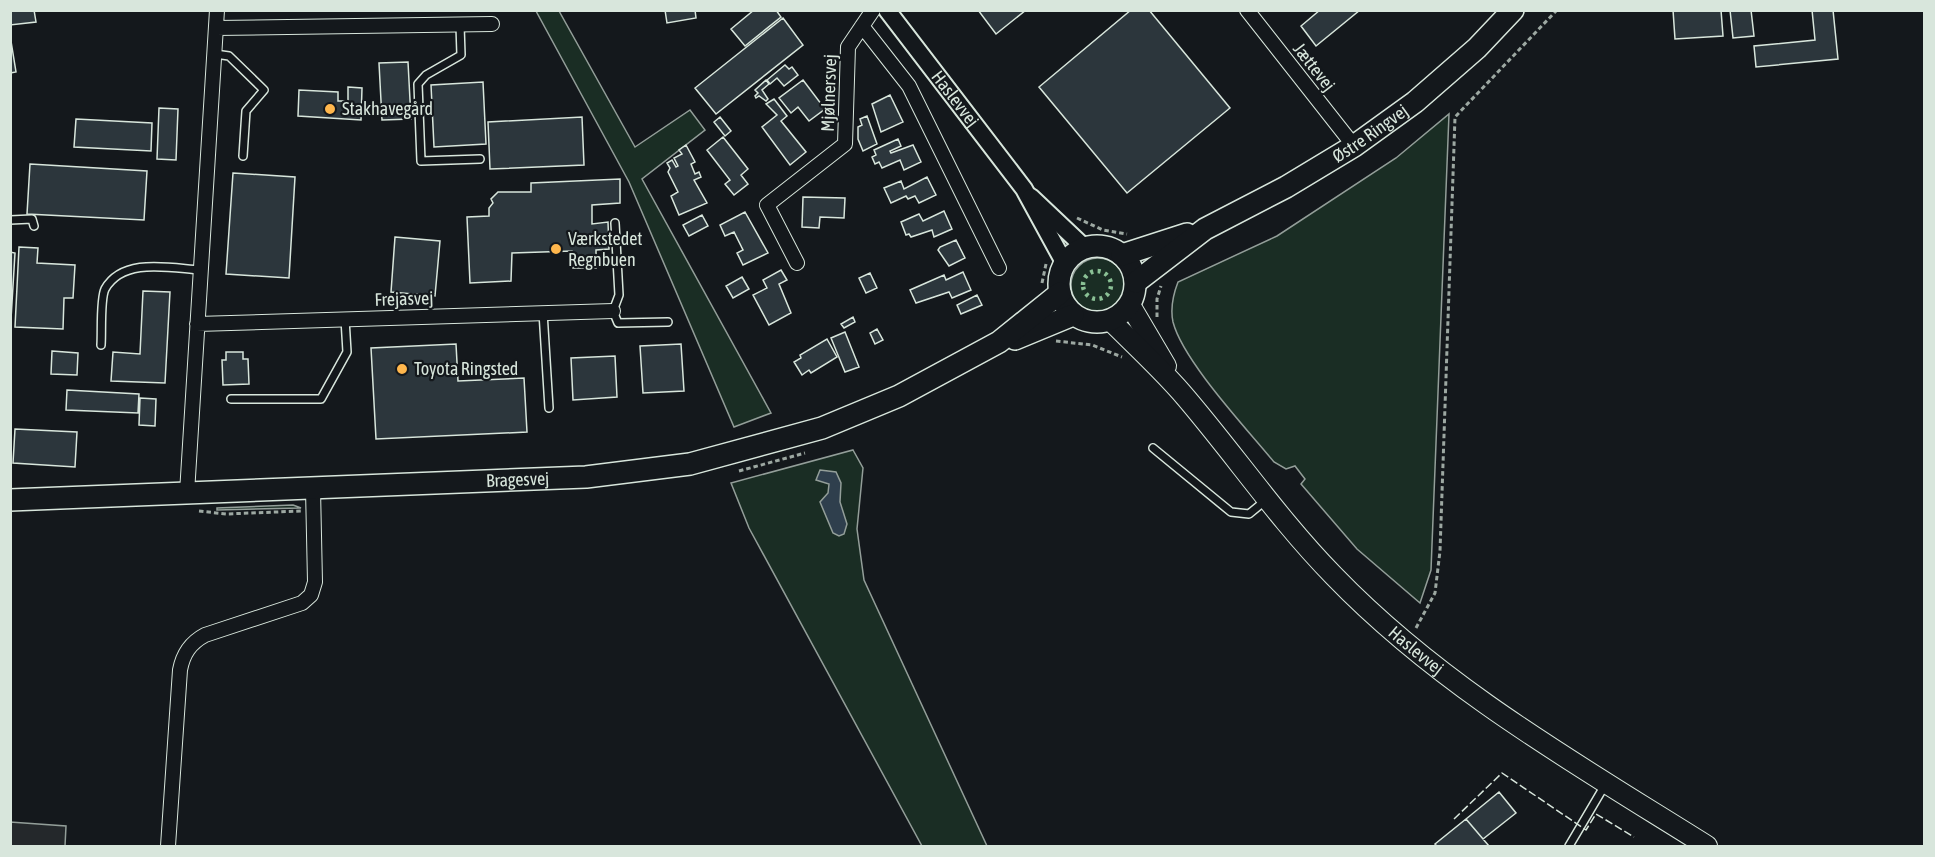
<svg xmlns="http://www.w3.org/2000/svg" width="1935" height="857" viewBox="0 0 1935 857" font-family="'Asap Condensed',sans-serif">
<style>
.green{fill:#1a2d24;stroke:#939e99;stroke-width:1.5}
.parking{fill:#24282b;stroke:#939e99;stroke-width:1.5}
.water{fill:#2f3f4d;stroke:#939e99;stroke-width:1.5}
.building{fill:#2c363c;stroke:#d8e6dc;stroke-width:1.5}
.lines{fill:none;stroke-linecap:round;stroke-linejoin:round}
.service-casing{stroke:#d8e6dc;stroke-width:10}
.minor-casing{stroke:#d8e6dc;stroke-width:16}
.tertiary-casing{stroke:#d8e6dc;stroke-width:20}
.secondary-casing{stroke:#d8e6dc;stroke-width:22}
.primary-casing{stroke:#d8e6dc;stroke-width:24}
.path{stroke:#9da8a2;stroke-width:3;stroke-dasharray:4.5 3;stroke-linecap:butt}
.service{stroke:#14181c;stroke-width:7}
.minor{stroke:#14181c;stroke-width:14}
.tertiary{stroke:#14181c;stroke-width:16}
.secondary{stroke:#14181c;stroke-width:20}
.primary{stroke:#14181c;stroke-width:21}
.hedge{stroke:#8ac095;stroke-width:4.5;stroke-dasharray:3 4.5;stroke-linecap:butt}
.fence{stroke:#d8e6dc;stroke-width:1.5;stroke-dasharray:8 3;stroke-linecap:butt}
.poi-dot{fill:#ffb74d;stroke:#14181c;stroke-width:2}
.labels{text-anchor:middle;stroke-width:4.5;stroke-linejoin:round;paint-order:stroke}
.street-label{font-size:18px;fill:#d8e6dc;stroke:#14181c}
.poi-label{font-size:18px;fill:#d8e6dc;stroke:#14181c;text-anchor:start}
</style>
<rect width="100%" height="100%" fill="#14181c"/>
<path class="green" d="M536,11H559L635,147L690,110L705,130L642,179L771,413L734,427L629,182Z
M1449,114L1431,570L1420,603L1357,549L1301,484L1305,479L1295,466L1286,469L1274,462C1247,429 1183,361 1173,322C1170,308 1173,295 1178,282L1277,236L1396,158Z
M1071 285a27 27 0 1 1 54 0a27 27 0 1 1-54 0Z
M853,450L863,468L857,529L864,580L987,846H922L749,528L731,483Z
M293,505L301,508L217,510V508Z"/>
<path class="parking" d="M10,822L66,826L65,846H11Z"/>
<path class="water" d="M820,470L836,472L841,483L840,502L847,524L844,534L839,536L833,533L820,502L828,493L829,484L816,480Z"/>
<path class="building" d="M10,10H34L36,22L10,25Z
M665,10H695L696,18L667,23Z
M754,10H776L781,17L745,46L731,29Z
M978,10H1026L996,34Z
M1131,10H1149L1230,108L1127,193L1039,87Z
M1320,10H1360L1316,46L1301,26Z
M1673,10H1721L1723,36L1675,39Z
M1730,10H1751L1754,36L1733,38Z
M1812,10H1833L1838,59L1756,67L1754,46L1815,40Z
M783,18L803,45L716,114L695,88Z
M10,35L16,72L10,73Z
M408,62L411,119L382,120L379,63Z
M785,65L789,69L792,67L798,75L784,86L777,78L770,84L767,80Z
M766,80L769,84L762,90L768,99L766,101L759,96L756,98L755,96L758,93L755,90Z
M803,80L825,109L809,121L798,107L791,113L779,98Z
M483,82L486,144L434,147L431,85Z
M348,87L362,88L361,120L298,116L299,90L338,92V101H348Z
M890,95L903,122L881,132L872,104Z
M774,99L787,116L781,121L806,152L790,165L762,127L777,115L766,104Z
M159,108L178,109L176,160L157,159Z
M867,116L877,144L863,151L858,139V127L862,125L860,119Z
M582,117L584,165L490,169L488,122Z
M720,117L731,131L725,136L714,122Z
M76,119L152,123L151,151L74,147Z
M723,137L748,169L741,175L748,184L734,195L725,184L730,180L707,150Z
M898,139L901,146L890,151L891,153L913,145L921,162L904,170L900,160L882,168L879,162L875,164L872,157L876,155L874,150Z
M686,145L695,162L691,164L695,174L699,172L701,177L694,180L707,203L679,215L671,196L678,192L668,172L670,168L667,163L672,160L676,167L678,166L674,158L682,154L679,150Z
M30,164L147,171L144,220L27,214Z
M233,173L295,177L289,278L226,274Z
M927,177L936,195L919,203L915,196L908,199L906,196L891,203L884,188L901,181L904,189Z
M620,179V203L592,205V224L608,222L609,249L596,250V268H573L572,251L512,253L511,281L470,283L467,217L489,216V208L493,203L491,199L498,192H531V183Z
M803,197L845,198L844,218L820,217L819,228L802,227Z
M944,211L952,229L934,237L932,230L911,237L909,234L906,235L901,222L919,214L923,221Z
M745,212L768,253L743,265L737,253L743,250L734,232L725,236L720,225Z
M702,215L708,226L689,236L683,225Z
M395,237L440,241L435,296L391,292Z
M956,240L965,258L949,266L938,250L940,247Z
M19,247L38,248L37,263L75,265L73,298H64L63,329L15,327Z
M10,252L15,253L11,319H10Z
M781,270L787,280L779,284L791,313L769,325L753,295L767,288L763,280Z
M963,272L971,290L952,298L949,292L916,303L910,290L944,275L946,280Z
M870,273L877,288L866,293L859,278Z
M742,277L749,289L733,298L726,286Z
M143,291L170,292L165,383L111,381L113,352L140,354Z
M977,295L982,305L961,314L957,305Z
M853,317L855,322L844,328L841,324Z
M877,329L883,340L875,344L870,333Z
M845,332L859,367L845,372L831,338Z
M827,339L837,357L811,373L809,370L802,375L794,362L801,358L800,355Z
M456,344L458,381L524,378L527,432L376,439L371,348Z
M681,344L684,391L643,393L640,346Z
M52,351L78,353L77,375L51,374Z
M226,352H243V359H248L249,384L223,385L222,360H226Z
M615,356L617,397L573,400L571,358Z
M67,390L139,394L138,413L66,410Z
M140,398L156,399L155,426L139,425Z
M15,429L77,432L75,467L13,463Z
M1499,792L1516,813L1483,839L1466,819Z
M1466,819L1489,846H1437L1435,844Z"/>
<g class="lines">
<g class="service-casing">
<path id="service" d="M460,25L461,55L426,75L418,84L421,161L480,159
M215,54L229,56L264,90L246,111L243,156
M10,220L32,219L34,226
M615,223L619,295L613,311L618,323L668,322
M543,312L549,408
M101,345C102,333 100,299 105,289C123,257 170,268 200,270
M231,399H321L347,352L345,319
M1153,448L1231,512L1249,514L1266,500
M1569,846L1605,785"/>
</g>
<g class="minor-casing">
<path id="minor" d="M1247,10L1354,146
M862,26L909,86L999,268
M216,28L492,24
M797,263L767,205L845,144L848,47L873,10
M197,324L613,311
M187,493L217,10
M168,846L180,670C183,654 190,643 205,635L302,603L311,595L315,582L313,489"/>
</g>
<g class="tertiary-casing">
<g id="tertiary">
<path id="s1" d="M887,10L1024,189L1065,264"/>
<path d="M1031,197L1085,248"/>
</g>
</g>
<g class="secondary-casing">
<g id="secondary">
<path d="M1130,305L1166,366"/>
<path id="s2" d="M1111,321C1134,344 1159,367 1181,392C1233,452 1278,519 1334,576C1441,687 1578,765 1707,846"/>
</g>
</g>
<g class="primary-casing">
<g id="primary">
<circle cx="1097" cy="284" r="38"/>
<path d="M1122,255L1187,234"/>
<path id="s3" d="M1136,282L1205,229L1286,187L1354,146L1415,102L1477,48L1513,10"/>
<path d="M1015,339L1073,315"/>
<path id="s4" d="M10,500L586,477L690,464L822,428L899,396L999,342L1060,293"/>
</g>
</g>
<path class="path" d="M1077,218L1103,230L1127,234
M1042,283L1046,264
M1157,317V299L1161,286
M1056,341L1092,345L1122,357
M739,471L805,453
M199,511L226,514L301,511
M1416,628L1435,593L1440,551L1455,117L1557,10"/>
<use href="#service" class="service"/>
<use href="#minor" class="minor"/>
<use href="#tertiary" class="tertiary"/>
<use href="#secondary" class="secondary"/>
<use href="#primary" class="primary"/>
<path class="hedge" d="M1083 285a14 14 0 1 1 28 0a14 14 0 1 1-28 0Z"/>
<path class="fence" d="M1454,819L1502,773L1586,830L1596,814L1634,837"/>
</g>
<g class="poi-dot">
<circle cx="330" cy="109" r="6"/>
<circle cx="556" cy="249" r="6"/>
<circle cx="402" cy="369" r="6"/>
</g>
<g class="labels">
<g class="street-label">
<text transform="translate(1314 67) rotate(52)" y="6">Jættevej</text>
<text transform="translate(829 93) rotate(-88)" y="6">Mjølnersvej</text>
<text dy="6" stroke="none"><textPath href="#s1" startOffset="112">Haslevvej</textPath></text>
<text dy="6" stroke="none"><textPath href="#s3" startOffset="278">Østre Ringvej</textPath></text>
<text transform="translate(404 299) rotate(-2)" y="6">Frejasvej</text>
<text dy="6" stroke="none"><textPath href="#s4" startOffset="508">Bragesvej</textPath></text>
<text dy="6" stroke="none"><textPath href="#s2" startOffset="450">Haslevvej</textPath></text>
</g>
<g class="poi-label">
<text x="342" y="115">Stakhavegård</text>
<text x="568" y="245">Værkstedet<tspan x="568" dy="21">Regnbuen</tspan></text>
<text x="414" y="375">Toyota Ringsted</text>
</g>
</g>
<rect width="1935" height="857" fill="none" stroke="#d8e6dc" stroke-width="24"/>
</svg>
